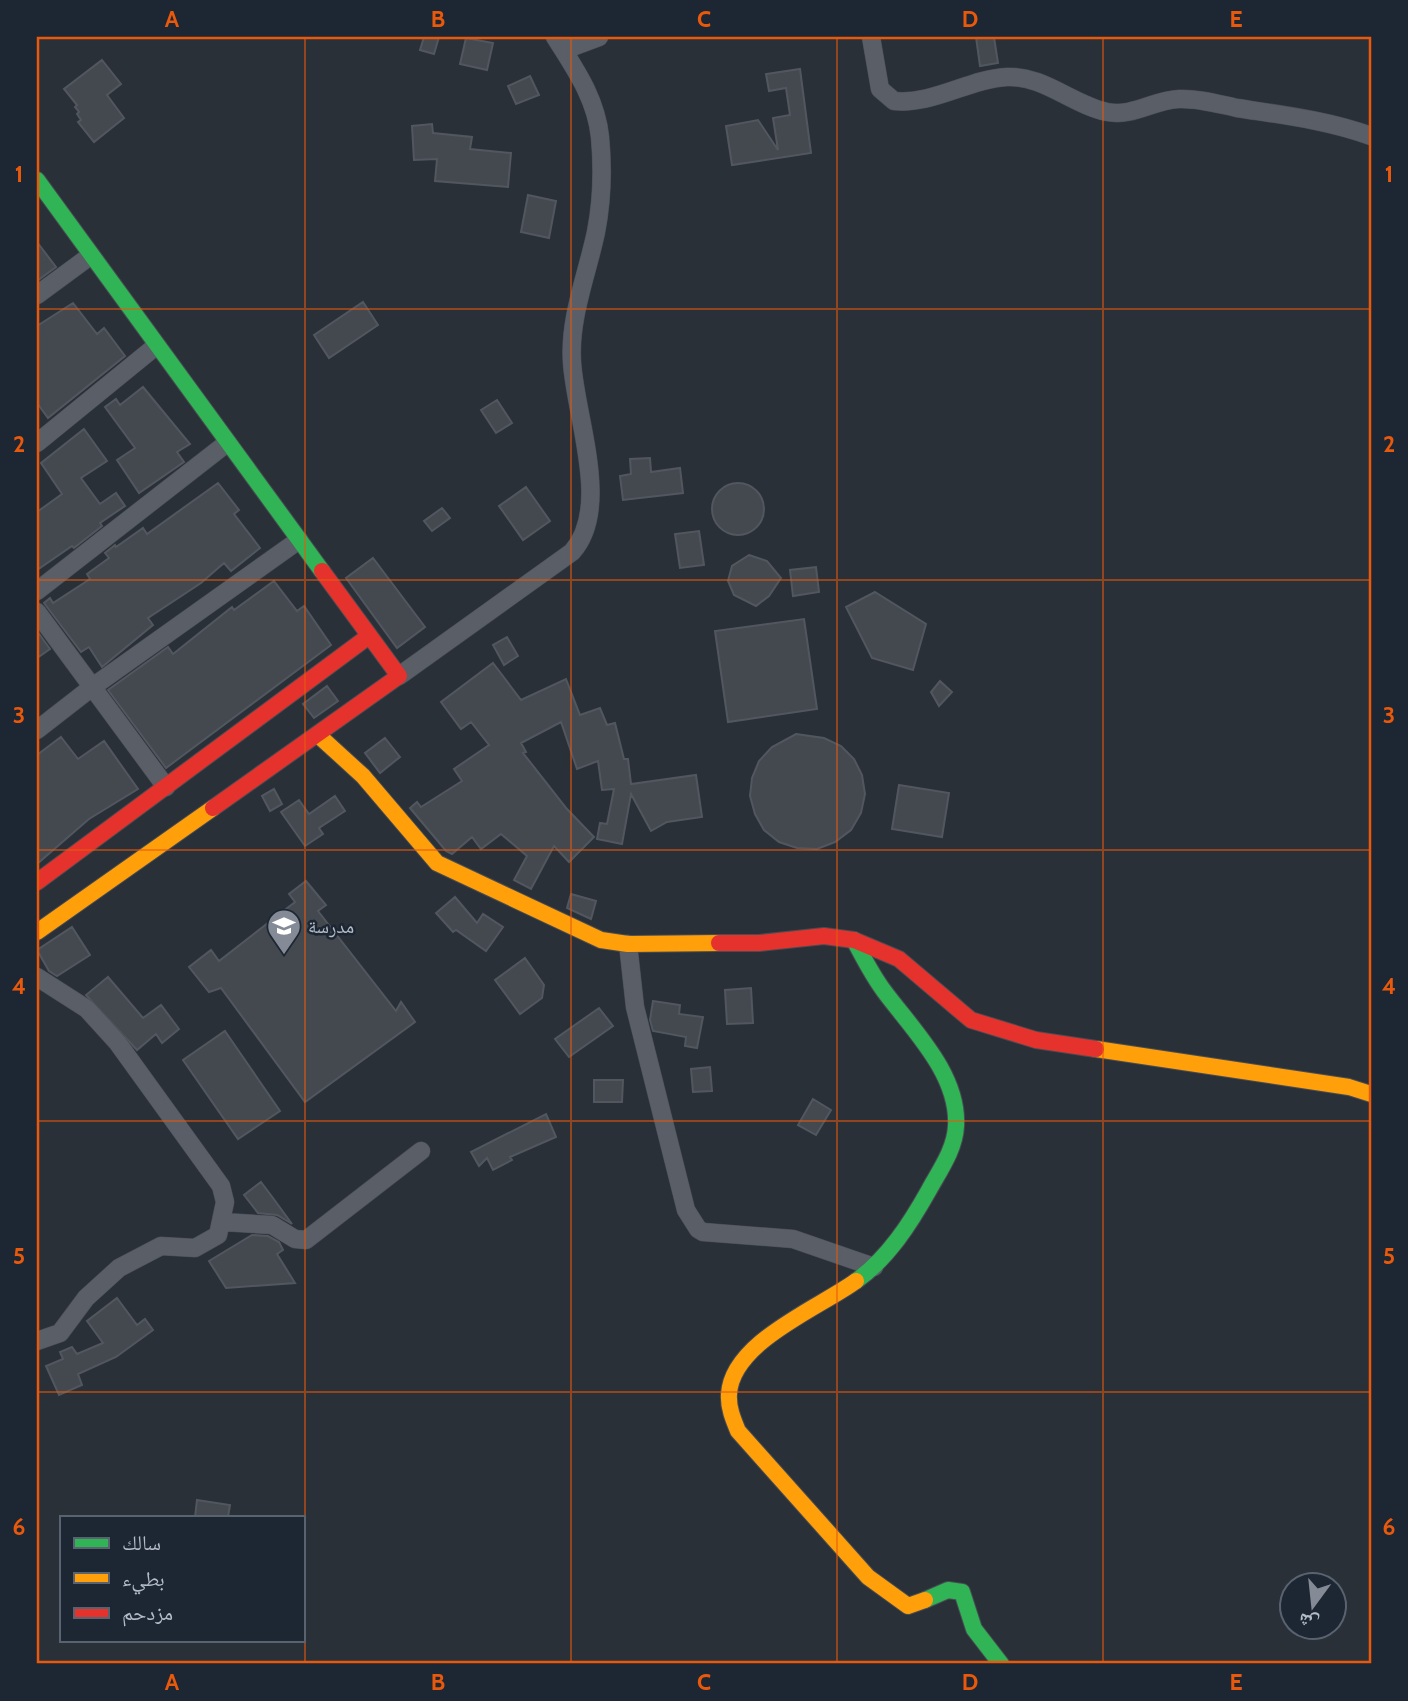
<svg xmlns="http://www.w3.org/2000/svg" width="1408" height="1701" viewBox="0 0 1408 1701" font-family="Cabin,'Noto Naskh Arabic',sans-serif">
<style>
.building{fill:#444950;stroke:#52575f;stroke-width:2}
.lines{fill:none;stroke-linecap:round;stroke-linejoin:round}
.street-casing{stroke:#484c53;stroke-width:19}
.fast-casing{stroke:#484c53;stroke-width:18}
.slow-casing{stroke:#484c53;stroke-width:18}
.jam-casing{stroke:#484c53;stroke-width:18}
.street{stroke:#5a5e66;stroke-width:18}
.fast{stroke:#30b455;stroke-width:16}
.slow{stroke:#ff9f0a;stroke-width:16}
.jam{stroke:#e5322d;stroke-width:16}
.grid{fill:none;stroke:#e8590c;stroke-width:2;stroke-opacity:0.55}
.labels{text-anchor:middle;stroke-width:5;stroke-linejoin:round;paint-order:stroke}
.poi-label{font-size:19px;fill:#b4bcc9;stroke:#1d2633;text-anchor:start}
.neatline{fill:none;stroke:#e8590c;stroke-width:2.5}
.grid-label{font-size:23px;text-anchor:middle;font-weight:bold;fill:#e8590c}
</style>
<rect width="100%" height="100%" fill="#2a3038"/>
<path class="building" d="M424,37H439L434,54L420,50Z
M976,37H994L998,63L980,66Z
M466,38L493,43L487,70L460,64Z
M102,60L121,84L107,95L124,118L94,142L78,122L81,120L77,114L79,112L75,107L77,105L64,89Z
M800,69L811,153L732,165L726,126L758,120L778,150L773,118L790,115L786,88L769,91L766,74Z
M530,76L539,95L516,104L508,86Z
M432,124L433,133L472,137L470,149L511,153L508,187L435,181L437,159L414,160L412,126Z
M528,195L556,201L549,238L521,232Z
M37,242L56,267L37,281Z
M363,302L378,325L329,358L314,335Z
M73,303L97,334L104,328L125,356L48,418L37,403V326Z
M143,387L190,444L177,452L184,462L139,493L117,460L135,448L105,407L116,399L120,405Z
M497,400L512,423L496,433L481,410Z
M84,429L107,461L81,478L100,504L116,493L125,506L100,523L102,526L74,548L72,546L37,570V512L62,494L41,463Z
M650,458L651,472L680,468L683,493L623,500L620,476L631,474L630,459Z
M712 509a26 26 0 1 1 52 0a26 26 0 1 1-52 0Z
M218,483L239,510L234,514L260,548L231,571L224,563L201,583L148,618L153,625L102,667L89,647L81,652L44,603L50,598L53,603L90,579L87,574L109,558L105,553L115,545L116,547L143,528L147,534Z
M526,487L550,521L523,540L499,506Z
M442,508L450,518L432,531L424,521Z
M699,531L704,565L680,568L675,534Z
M749,555L767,561L781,578L769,596L756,606L734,595L728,581L732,566Z
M373,558L425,627L397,648L346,578Z
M816,567L819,592L793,596L790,570Z
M274,581L297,611L304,606L331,645L166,768L108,690L168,647L173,654L232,607L234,610Z
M875,592L926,624L913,670L872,658L846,607Z
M804,619L817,709L728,722L715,631Z
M37,631L50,649L37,658Z
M507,637L518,656L504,665L493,645Z
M493,663L521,700L566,679L580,715L600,708L607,725L615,723L624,759H628L631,784L696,775L702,817L667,822L651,831L631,794L622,844L597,839L600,823L607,824L614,789L602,790L598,761L577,769L561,722L521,743L526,752L523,753L567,809L594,837L569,862L554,846L531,889L514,880L527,856L501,834L481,849L472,837L452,854L446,851L410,808L417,802L421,807L462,781L454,769L489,745L471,722L461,729L441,702Z
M940,681L952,692L939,706L931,692Z
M327,686L338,701L314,718L303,704Z
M796,734L824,738L841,746L854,759L862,775L865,794L861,813L851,830L835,842L817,849L797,848L779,842L764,830L755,814L750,796L752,778L759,761L772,747Z
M61,737L78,759L104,741L138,789L89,819L37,864V755Z
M385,738L400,757L380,773L365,753Z
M899,785L949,793L942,837L892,829Z
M274,789L282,804L270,811L262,796Z
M335,796L345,811L319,828L323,834L305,846L281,812L299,800L309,814Z
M306,881L326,905L318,911L396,1011L401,1002L415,1022L305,1102L221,988L209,992L189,967L211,950L219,961L295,902L289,894Z
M571,894L596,901L591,919L567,908Z
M455,897L477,923L483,914L503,927L486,951L456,930L453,932L436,913Z
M72,927L90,955L57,976L49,971L37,950Z
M525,958L544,985L542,998L520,1014L495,980Z
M108,977L143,1018L161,1005L179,1029L162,1043L156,1034L137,1050L86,995Z
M751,988L753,1023L727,1024L725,990Z
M653,1001L680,1005L679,1014L703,1017L697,1048L685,1046L686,1037L653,1031L650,1020Z
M599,1008L613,1026L569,1057L555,1039Z
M225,1031L280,1111L238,1139L183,1060Z
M710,1067L712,1091L693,1092L691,1069Z
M594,1080H623L622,1102H594Z
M813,1099L831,1110L816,1135L798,1125Z
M546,1114L556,1137L510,1157L512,1160L493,1170L487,1158L479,1166L471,1152Z
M261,1182L273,1198L292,1224L277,1215L258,1213L244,1195Z
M252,1235L268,1236L279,1242L283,1250L277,1254L295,1283L226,1288L209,1261Z
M117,1298L137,1325L145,1319L153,1330L116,1357L78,1374L82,1385L59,1395L46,1366L63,1359L60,1352L72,1347L77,1354L103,1343L87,1321Z
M197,1500L230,1505L228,1517H195Z"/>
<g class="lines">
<g class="street-casing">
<path id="street" d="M871,37L880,89L894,101C933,105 969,79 1007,77C1043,75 1073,105 1107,112C1134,117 1153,100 1179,99C1198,98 1218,104 1237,108C1282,115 1327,120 1371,136
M564,50L599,37
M37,295L90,256
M37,443L156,346
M37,591L227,443
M37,612L166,787
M399,676L572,552C612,508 575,416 572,362C569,318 587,275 596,232C602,201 603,169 600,137C596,98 575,69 555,37
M37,730L91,688L299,540
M628,944L635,1007L686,1210L698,1229L703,1232L793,1239L874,1267
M37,977L87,1009L117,1042L221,1186L225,1202L218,1235L195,1248L161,1246L119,1268L86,1298L60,1333L37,1341
M223,1222L272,1225L295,1239L306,1240L421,1151"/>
</g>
<g class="fast-casing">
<path id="fast" d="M37,180L322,571
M854,940C863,957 872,975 884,991C912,1029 959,1074 956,1126C955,1149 940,1170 929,1190C910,1224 888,1258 856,1281
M925,1600L948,1590L962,1592L974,1629L1001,1664"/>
</g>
<g class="slow-casing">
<path id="slow" d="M318,735L363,776L437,863L601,940L628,944L719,943
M37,932L213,808
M1096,1049L1349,1087L1371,1094
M856,1281C819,1308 732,1342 729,1394C728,1407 733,1419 738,1431L868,1577L908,1606L925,1600"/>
</g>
<g class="jam-casing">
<path id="jam" d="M213,808L399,676L322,571
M37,882L369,636
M719,943H759L824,936L854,940L899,959L971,1020L1036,1040L1096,1049"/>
</g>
<use href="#street" class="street"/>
<use href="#fast" class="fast"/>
<use href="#slow" class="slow"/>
<use href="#jam" class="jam"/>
</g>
<path class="grid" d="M305,37V1664M571,37V1664M837,37V1664M1103,37V1664M37,309H1371M37,580H1371M37,850H1371M37,1121H1371M37,1392H1371"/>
<defs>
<g id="school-pin" transform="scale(1.75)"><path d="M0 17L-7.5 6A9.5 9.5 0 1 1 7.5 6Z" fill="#848b96" stroke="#1d2633"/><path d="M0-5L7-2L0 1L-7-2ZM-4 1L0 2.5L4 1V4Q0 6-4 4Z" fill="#fff"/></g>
</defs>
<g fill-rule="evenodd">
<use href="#school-pin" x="284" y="926"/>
</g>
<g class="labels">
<g class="poi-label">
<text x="308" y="933">مدرسة</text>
</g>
</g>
<rect width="1408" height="1701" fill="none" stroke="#1d2633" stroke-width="77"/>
<rect x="60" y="1516" width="245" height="126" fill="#1d2633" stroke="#59626f" stroke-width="2"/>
<rect x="74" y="1538" width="35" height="10" fill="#30b455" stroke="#59626f" stroke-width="2"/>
<text x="122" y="1550" font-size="21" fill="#b4bcc9">سالك</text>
<rect x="74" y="1573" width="35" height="10" fill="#ff9f0a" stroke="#59626f" stroke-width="2"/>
<text x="122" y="1586" font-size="21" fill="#b4bcc9">بطيء</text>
<rect x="74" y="1608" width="35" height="10" fill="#e5322d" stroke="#59626f" stroke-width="2"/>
<text x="122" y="1620" font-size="21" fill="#b4bcc9">مزدحم</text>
<g transform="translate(1313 1606) rotate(195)"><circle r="33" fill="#1d2633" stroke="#59626f" stroke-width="2"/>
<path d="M0-5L12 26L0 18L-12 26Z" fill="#848b96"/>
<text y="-10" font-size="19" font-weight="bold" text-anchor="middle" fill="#b4bcc9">ش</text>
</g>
<rect x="38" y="38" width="1332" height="1624" class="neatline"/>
<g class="grid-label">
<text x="172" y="27">A</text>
<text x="438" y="27">B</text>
<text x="704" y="27">C</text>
<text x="970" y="27">D</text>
<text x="1236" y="27">E</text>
<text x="19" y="182">1</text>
<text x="1389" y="182">1</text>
<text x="19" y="452">2</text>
<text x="1389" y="452">2</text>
<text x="19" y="723">3</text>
<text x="1389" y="723">3</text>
<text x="19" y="994">4</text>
<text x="1389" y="994">4</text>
<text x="19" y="1264">5</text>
<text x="1389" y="1264">5</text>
<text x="19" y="1535">6</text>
<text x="1389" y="1535">6</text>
<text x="172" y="1690">A</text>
<text x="438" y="1690">B</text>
<text x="704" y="1690">C</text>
<text x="970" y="1690">D</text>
<text x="1236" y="1690">E</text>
</g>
</svg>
